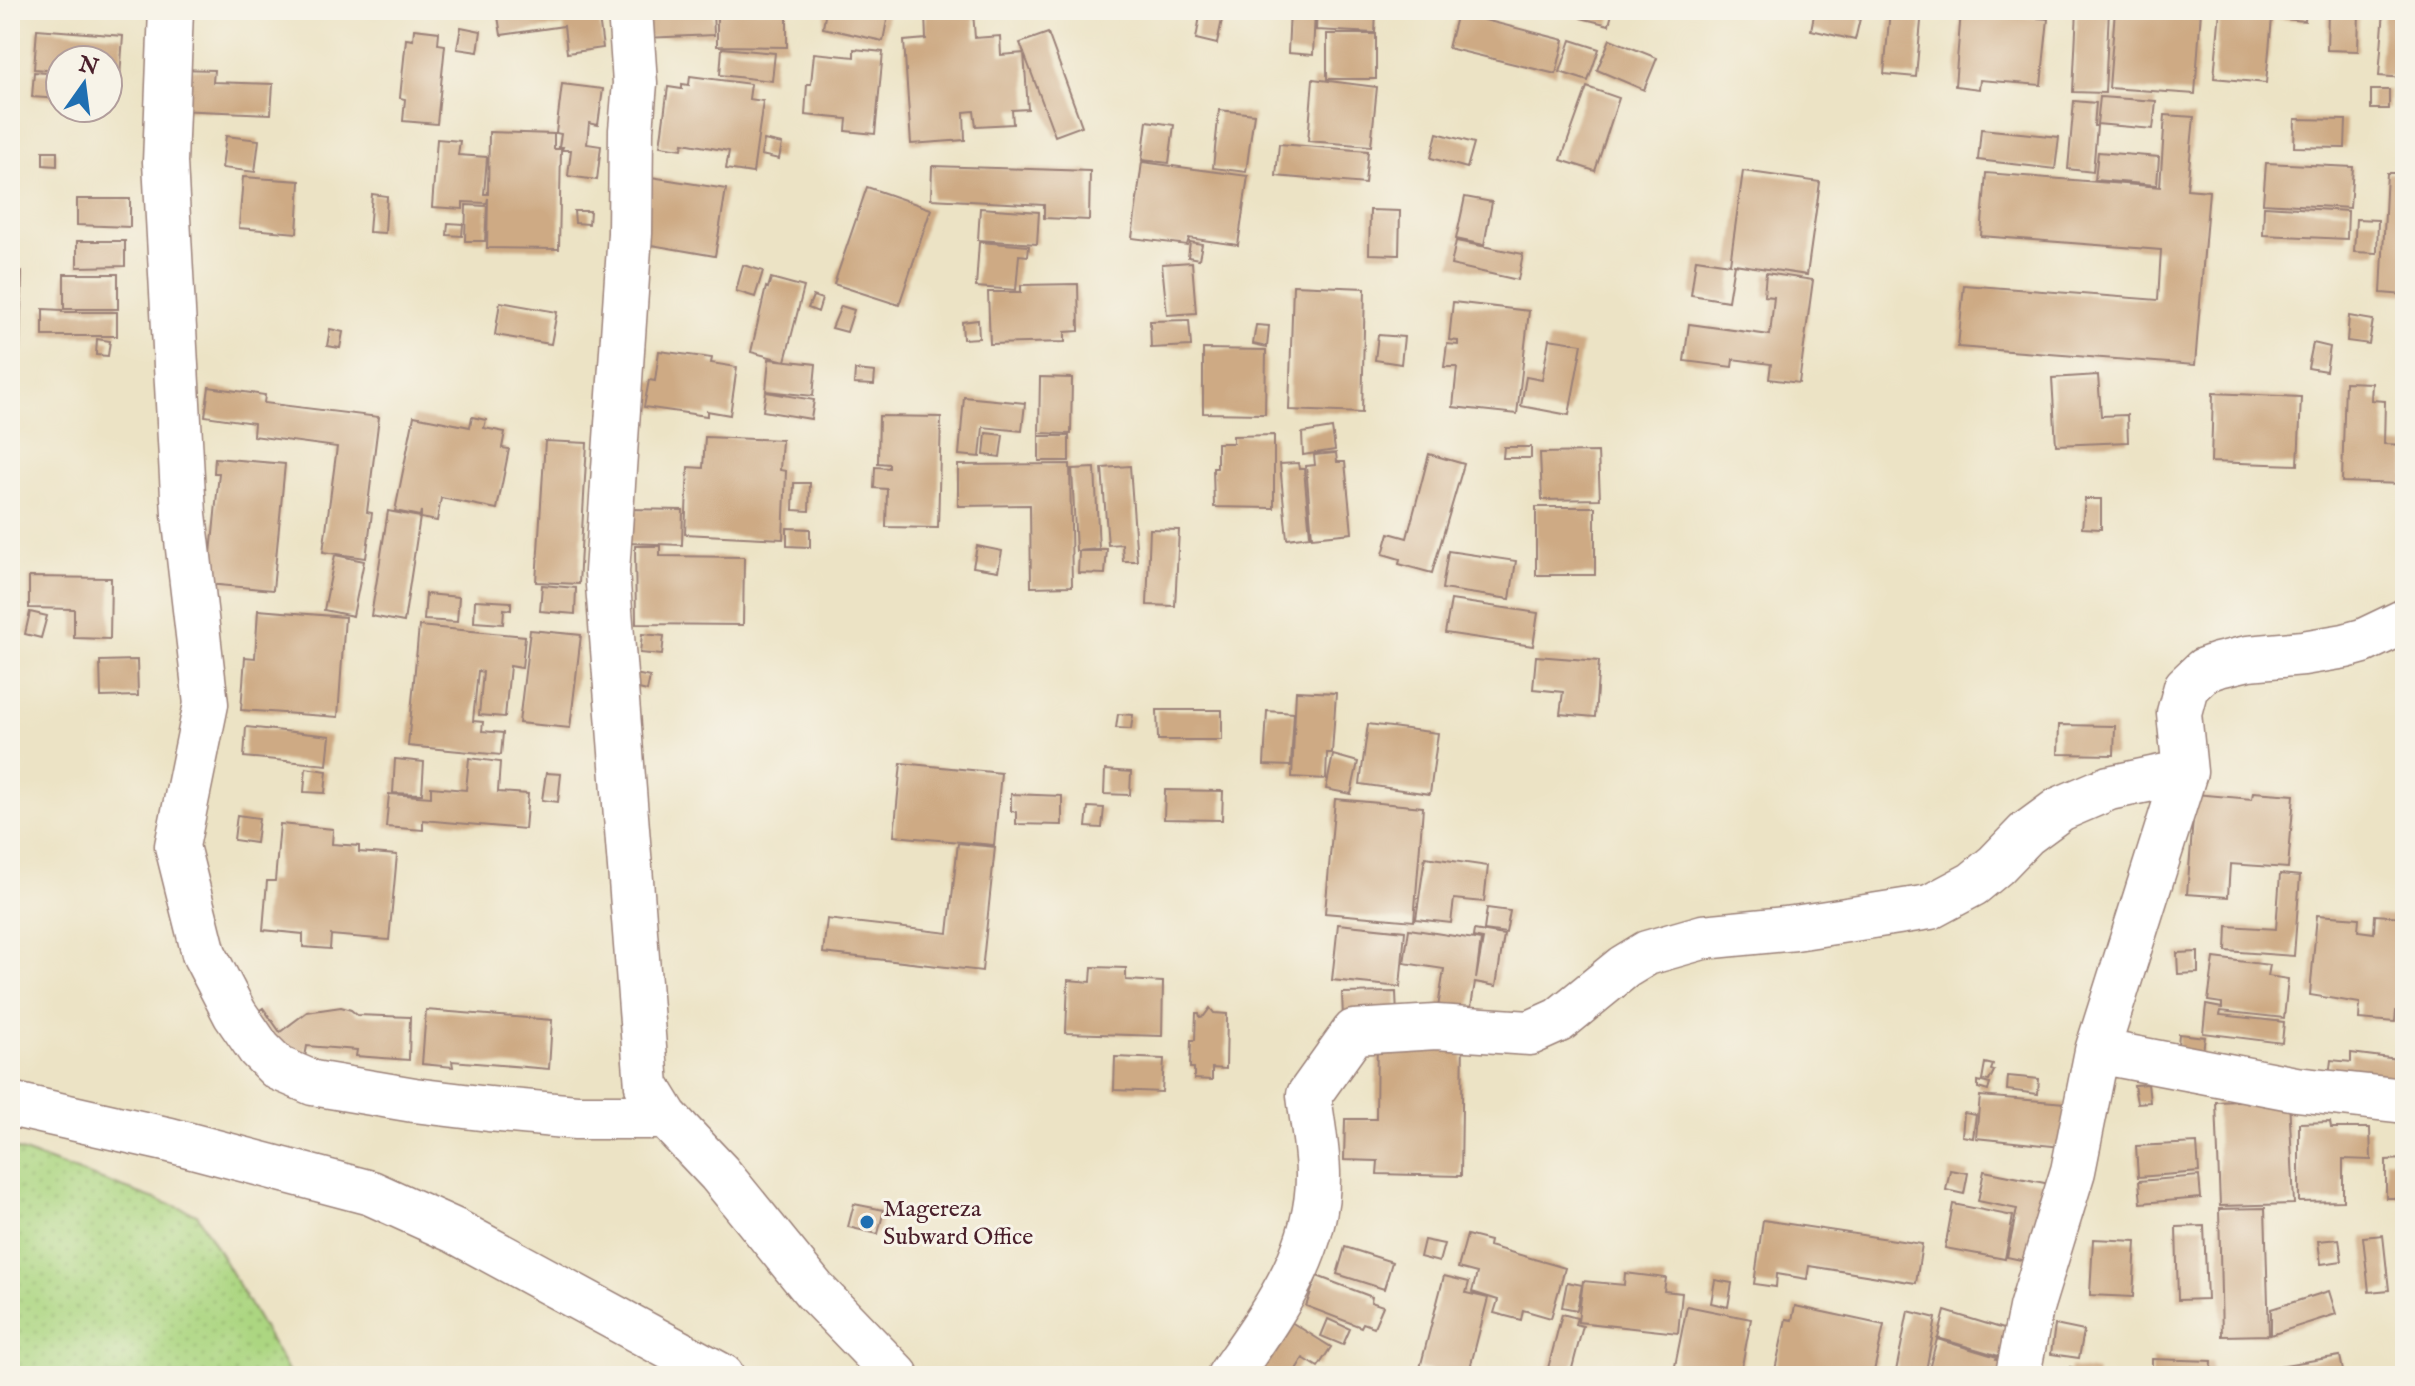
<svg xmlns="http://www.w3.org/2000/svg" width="2415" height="1386" viewBox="0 0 2415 1386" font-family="'IM FELL English',serif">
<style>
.grass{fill:url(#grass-dots);stroke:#7b7a56;stroke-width:2}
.building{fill:#ceaa84}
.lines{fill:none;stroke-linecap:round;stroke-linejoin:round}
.minor-casing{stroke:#9b8178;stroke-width:47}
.minor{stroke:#fff;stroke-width:44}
.poi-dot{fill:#1f6fb2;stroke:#f7f3e8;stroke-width:3}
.labels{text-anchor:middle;stroke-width:6;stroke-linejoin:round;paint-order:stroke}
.poi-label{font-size:24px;fill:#4a1f2b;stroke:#f7f3e8;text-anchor:start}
</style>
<defs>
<pattern id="grass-dots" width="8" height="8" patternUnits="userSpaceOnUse" patternTransform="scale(2)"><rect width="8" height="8" fill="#acd681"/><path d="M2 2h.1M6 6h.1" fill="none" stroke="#96b770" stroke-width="1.8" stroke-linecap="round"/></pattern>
</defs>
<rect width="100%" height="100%" fill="#f7f3e8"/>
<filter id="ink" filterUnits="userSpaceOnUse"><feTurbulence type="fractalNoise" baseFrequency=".0125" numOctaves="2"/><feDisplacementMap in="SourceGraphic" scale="16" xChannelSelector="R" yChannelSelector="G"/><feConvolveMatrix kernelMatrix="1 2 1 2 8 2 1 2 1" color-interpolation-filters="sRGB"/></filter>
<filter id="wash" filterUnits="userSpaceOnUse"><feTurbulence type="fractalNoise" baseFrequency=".006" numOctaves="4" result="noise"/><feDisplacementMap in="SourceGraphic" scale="32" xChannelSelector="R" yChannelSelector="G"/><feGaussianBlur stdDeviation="1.8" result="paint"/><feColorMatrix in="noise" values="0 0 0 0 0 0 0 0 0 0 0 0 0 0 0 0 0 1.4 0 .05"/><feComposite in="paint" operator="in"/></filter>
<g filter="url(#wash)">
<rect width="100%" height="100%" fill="#ece3c5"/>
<path class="grass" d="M10,1147L197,1214L291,1376H10Z"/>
<g id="blocks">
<path class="building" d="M497,10H598L603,48L567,53L564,26L501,35Z
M642,10H713L714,35L644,38Z
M717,10H787V47L717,46Z
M826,10H889L883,41L823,28Z
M1201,10H1224L1217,44L1196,39Z
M1266,10H1285V16L1266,15Z
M1290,10H1315L1313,55L1288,53Z
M1317,10H1376L1375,33L1316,30Z
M1583,10H1613L1609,25L1581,18Z
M1815,10H1862L1855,40L1811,30Z
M1890,10H1922L1916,77L1884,74Z
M2077,10H2109L2105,93L2073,92Z
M2115,10H2201L2195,94L2109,88Z
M2220,10H2306L2305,21L2272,18L2266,83L2214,78Z
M2328,10H2359L2358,51L2327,50Z
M2384,10H2405V78L2379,76Z
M1961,11L2048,19L2041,85L1980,80L1979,89L1955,86Z
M973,12L975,38L1000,36L1001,55L1024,53L1020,43L1048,33L1082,126L1055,136L1024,53L1028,109L1012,110L1013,124L976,126L974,111L964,112L965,140L911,144L904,41L926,39L925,14Z
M1457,13L1564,40L1556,74L1448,48Z
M461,27L481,31L478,52L457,49Z
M37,29L123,36L120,77L108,76V60H60V71L34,69Z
M414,29L439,32L438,44L445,45L437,124L403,121L405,99L400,98L406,39L413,40Z
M1327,34H1376V79H1327Z
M1610,39L1657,58L1644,90L1597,70Z
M1571,40L1599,49L1588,81L1560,72Z
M722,48L775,53L772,81L720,75Z
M854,49L883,52L875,134L846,131L847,119L805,115L807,84H811L814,53L854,57Z
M178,69L214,70L213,82L273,84L271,114L176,110Z
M34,72L60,74V99L32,97Z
M690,76L751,84L749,99L763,101L753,173L726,169L729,151L683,143L682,149L660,146L668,87L682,89V84L689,85Z
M1313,79L1377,87L1371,146L1308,141Z
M562,84L603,89L598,125L589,123L587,144L601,146L597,180L568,176L571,150H562L563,147H559L561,134L556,133Z
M1587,87L1619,98L1595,171L1561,160Z
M2371,90H2389V109H2371Z
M2100,97L2156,101L2153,129L2097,124Z
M2074,101L2096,103L2094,126H2097L2093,172L2068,169Z
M1219,110L1254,114L1246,172L1213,168Z
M2165,115L2194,117L2187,189L2209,191L2195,365L1958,347L1964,285L2158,300L2161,250L1981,236L1986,173L2160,187Z
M2295,119L2346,120L2345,148L2294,147Z
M1147,121L1174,125L1169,163L1142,160Z
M1981,129L2059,137L2055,169L1978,160Z
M489,132L554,134V149H561L559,249L487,248L488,198L487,203L463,202V209L432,207L437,139L460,141L458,155L487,157L484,194H488Z
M1437,133L1474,143L1467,168L1431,158Z
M226,136L259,140L255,172L222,168Z
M764,140L782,144L779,159L761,155Z
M1279,144L1368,151L1365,184L1276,176Z
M43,151H57V166L43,165Z
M2098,152L2159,157L2157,185L2095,180Z
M1142,162L1248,176L1238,245L1189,238L1187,245L1132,238Z
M2266,163L2353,167L2350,208L2263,203Z
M932,166L1090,171L1089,220L1044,218V205L931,199Z
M1743,171L1820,182L1807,275L1734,264L1728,301L1691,295L1696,259L1730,264Z
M2387,173H2405V295L2381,293Z
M243,177L300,181L297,233L239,228Z
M651,177L726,189L715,256L640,243Z
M867,187L931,209L899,305L834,284Z
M372,194L387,196L385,233L369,232Z
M1465,197L1492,202L1484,245L1456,239Z
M77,199H130V227L77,225Z
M466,205L487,206L485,241H465Z
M2264,206L2348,211L2347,239L2263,235Z
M980,208L1039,212L1037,244L978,240Z
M1370,210L1400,211L1399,255L1369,254Z
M574,211H590L589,224L575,223Z
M2356,219L2378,220L2377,253L2354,252Z
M448,223L463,224L462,236L447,235Z
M77,241H125V266L77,267Z
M1456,241L1523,254L1518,280L1451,265Z
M979,242L1029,246L1028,256L1019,255L1016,290L976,287Z
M1190,242L1202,244L1199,259L1188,257Z
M1192,262L1196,313L1167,315L1162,264Z
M743,265L763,271L755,297L736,291Z
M10,271L22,272L20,354H10Z
M1766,273L1813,280L1799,383L1769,379L1771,364L1733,359L1732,367L1684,361L1689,324L1770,335L1774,297L1764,296Z
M64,274H118V309H64Z
M771,278L804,287L785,361L751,352L766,287L768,288Z
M1078,284L1079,331L1065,332V342L990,344L988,292H1021V285Z
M1293,285L1365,288L1362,413L1289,410Z
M813,296L822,299L818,312L808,308Z
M500,302L557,312L551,344L495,335Z
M1453,302L1529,311L1517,414L1453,407L1457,367H1444L1447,344L1458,345V341L1449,340Z
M841,306L854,310L847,332L832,328Z
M43,309L62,310V312H117V336H43Z
M2349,316L2373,320L2369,344L2347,341Z
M978,320L979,338L963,339L962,322Z
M1189,320L1191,346L1151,348L1150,321Z
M1256,325L1269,326L1267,347L1253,344Z
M330,329L343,332L340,348L327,346Z
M1378,335L1404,337L1401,364L1375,360Z
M97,339L110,341L108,356L96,355Z
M1549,339L1582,344L1569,415L1521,406L1526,377L1542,380Z
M2313,343L2330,347L2326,371L2308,368Z
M1203,349L1266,350L1265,414L1203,413Z
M659,351L712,358L711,363L737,367L730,415L707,411V416L644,407L649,380L655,381Z
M769,359L816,364L813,396L766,391Z
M855,370L875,372L874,385L854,384Z
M2098,375L2101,416L2127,415L2128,442L2056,445L2052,378Z
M1040,377L1072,378L1071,434L1039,433Z
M2345,382L2372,383L2371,400L2385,401L2384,444L2405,445V484L2342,482Z
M209,387L265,395L264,403L379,417L367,512L372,513L366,558L323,552L337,447L253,436L254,423L205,416Z
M766,392L814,400L811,419L763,411Z
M2213,393L2301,397L2298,465L2211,462Z
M964,397L1025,403L1022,431L983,427L980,457L959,455Z
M414,416L470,427L472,417L486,420L484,428L505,432L502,448L509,449L497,509L441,498L437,521L421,518V511L420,516L395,511Z
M879,416L941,417L938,528L886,527L887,489L874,488L875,467L889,468V464L878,463Z
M1332,428L1335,450L1303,455L1302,433Z
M986,433L1003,435L1000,457L984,455Z
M1274,435V508L1214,507L1213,468H1217V443H1233V436Z
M1039,436H1069V461H1039Z
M705,437L782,440L780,470L786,471L783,539L685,534L688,467L703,468Z
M545,441L587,443L579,584L536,582Z
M1504,447H1531V458H1503Z
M1598,452L1600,499L1542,500L1540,453Z
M1336,453L1337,462H1345L1352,533L1312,537L1306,466L1315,465L1314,455Z
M1429,454L1464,464L1432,573L1399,564L1400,559L1383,554L1389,533L1407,538Z
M215,458L285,464L273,590L208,584L219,473H214Z
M1298,463L1299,469H1304L1310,536L1287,539L1280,464Z
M1070,464L1072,586L1031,587L1030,505L958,506V465Z
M1130,466L1137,561H1123L1122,544L1108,545L1102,468Z
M1095,468L1099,549L1076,551L1072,469Z
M794,483H810L809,511L793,510Z
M2085,499H2101V529L2082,528Z
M1536,507H1595V575H1536Z
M628,509L683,510L682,545L628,543Z
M388,511L420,517L404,622L371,616Z
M787,528L810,529V547L787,546Z
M1150,529L1179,530L1175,606L1147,605Z
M635,546H660V556L744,557L743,625L636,624Z
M977,546L1002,551L998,571L973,567Z
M1100,549H1107L1105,574L1078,573L1079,551H1100Z
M1448,551L1516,561L1510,599L1442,589Z
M335,555L364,561L353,616L324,610Z
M29,577L111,578L110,639L74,638V609L29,608Z
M542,585L576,588L575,614L540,611Z
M426,594L459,597L457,622L424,620Z
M475,600L511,602V610L504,609L503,624L474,622Z
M1451,600L1538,613L1533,646L1445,633Z
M258,610L345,617L338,717L241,710L245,657L255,658Z
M30,612L47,616L41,638L25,634Z
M419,626L525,636L522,668L510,666L505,717L479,715L483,672L478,671L473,721L483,722L482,731L503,733L501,755L408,746Z
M530,630L581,635L570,728L519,723Z
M642,634L664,636L662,655L640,653Z
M1536,656L1599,661L1595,717L1560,714L1563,692L1533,689Z
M137,660L138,696L101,697L100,661Z
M635,674L650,677L647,691L631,687Z
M1296,691L1336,693L1332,753H1327L1326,779L1292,777Z
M1157,710H1222V740H1158Z
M1267,711L1294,713L1291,766L1264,765Z
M1118,714L1133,715L1131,729L1116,728Z
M1368,724L1438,733L1430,794L1360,784Z
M2059,725L2115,726L2114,755L2058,754Z
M246,727L330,736L327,765L244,757Z
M1333,755L1358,762L1351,794L1326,789Z
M469,758L500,762L498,792L528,794L525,829L423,820V830L386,827L389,794L431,797V787L466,790Z
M395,759L424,762L422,794L393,793Z
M901,763L1001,773L994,845L894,836Z
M306,768L327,771L325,793L304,792Z
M1105,770L1131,772L1130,795L1104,794Z
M546,773L561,774L558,802L542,800Z
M1165,790L1223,791L1222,820L1164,819Z
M2253,792L2294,795L2288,868L2230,864L2228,897L2187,894L2195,794L2252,799Z
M1011,794L1062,796V825L1016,824V812L1011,811Z
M1335,799L1423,807L1414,921L1325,913Z
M1088,807L1104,808L1102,828L1086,827Z
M237,815L259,818L256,843L234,840Z
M280,824L333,829L332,844L359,846V852L397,855L389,940L331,935L330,949L303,947V934L263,930L267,881H275Z
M958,843L995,847L982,971L823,953L827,919L948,933Z
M1425,857L1488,866L1484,902L1454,899L1451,923L1416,919Z
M2280,874L2300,876L2294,956L2226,951L2227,926L2276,929Z
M1487,908L1510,911L1506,933L1484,930Z
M2317,915L2359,918L2358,931L2374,933L2375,915L2405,917V1011H2396L2395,1022L2359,1019L2360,1003L2310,995Z
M1338,924L1405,931L1400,987L1332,980Z
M1409,929L1481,940L1476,979L1483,939L1473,937L1474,930L1504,935L1496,986L1475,982L1469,1019L1437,1014L1444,969L1404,963Z
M2198,952V973L2178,974L2177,953Z
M2214,958L2270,965L2268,976L2288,979L2284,1018L2221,1011L2220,1015L2284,1022L2282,1043L2203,1033L2206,1005L2222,1008V1003L2208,1001Z
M1092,967L1126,968V980L1163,982L1162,1036L1066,1033L1068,980L1091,982Z
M1396,992L1397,1017H1343L1342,993Z
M341,1007L351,1010L357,1015L410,1017L409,1060L356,1056L357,1050L307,1046L305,1057L270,1052L248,1019L263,1008L280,1032L307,1012Z
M1210,1008L1214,1013L1227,1014L1226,1069L1212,1068V1080L1194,1079V1068H1190L1191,1040H1195L1196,1013H1199L1200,1017L1204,1016Z
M426,1010L552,1020L549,1069L452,1061L453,1067L422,1064Z
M1377,1034L1463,1036L1461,1176L1377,1174L1378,1161L1344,1160L1345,1119H1376Z
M2179,1034L2205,1037L2202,1058L2177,1055Z
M2351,1053L2405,1060V1087L2329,1077L2331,1060L2351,1062Z
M1115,1057L1164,1059L1162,1092L1114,1090Z
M1985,1063L1993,1065L1991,1070L1994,1071L1989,1081L1982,1080Z
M2008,1076L2039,1079L2038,1094L2007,1090Z
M1978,1081L1990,1084L1988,1091L1978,1088Z
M2148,1084L2150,1102L2137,1103L2134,1085Z
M1980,1096L2065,1103L2062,1147L1976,1138Z
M2289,1099L2294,1204L2220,1206L2216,1102Z
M1964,1113L1976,1115L1973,1138L1962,1136Z
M2330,1122L2331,1128H2370L2371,1160L2343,1159V1201L2299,1202V1123Z
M2197,1143L2199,1172L2138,1177L2136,1146Z
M2405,1159V1198H2386V1160Z
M1950,1170L1968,1173L1964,1194L1946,1190Z
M1984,1171L2055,1185L2040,1264L2007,1257L2017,1209L1978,1201Z
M2199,1176L2201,1198L2141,1203L2139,1181Z
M854,1204L884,1210L878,1234L848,1227Z
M1953,1204L2013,1216L2005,1259L1945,1248Z
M2265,1208L2269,1335L2222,1336L2219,1209Z
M1763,1220L1922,1244L1916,1283L1809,1266L1807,1279L1777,1274L1776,1287L1754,1284Z
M2204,1226L2207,1299L2178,1300L2176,1227Z
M1467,1235L1490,1241L1489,1246L1565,1268L1551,1318L1523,1310L1521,1320L1494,1313L1498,1300L1472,1292L1477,1273L1458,1268Z
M2383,1235L2389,1290L2369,1292L2363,1237Z
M2093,1239L2136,1241L2133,1297L2090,1295Z
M2339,1239L2342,1261L2321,1264L2318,1241Z
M1424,1240L1444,1244L1439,1262L1420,1257Z
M1345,1247L1392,1262L1384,1289L1337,1274Z
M1625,1273L1666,1278L1664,1291L1682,1293L1678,1333L1578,1322L1583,1281L1624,1285Z
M1317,1276L1372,1297L1371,1302L1383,1306L1374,1327L1363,1323L1361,1327L1306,1306Z
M1444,1276L1469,1282L1466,1293L1488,1298L1468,1376H1452L1420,1368Z
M1715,1280L1732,1283L1728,1307L1711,1303Z
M1567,1282L1582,1285L1577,1310L1562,1307Z
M2329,1291L2336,1314L2271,1335V1309Z
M1687,1306L1751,1319L1740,1376H1673Z
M1795,1306L1884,1325L1873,1376H1802L1775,1370L1786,1319L1792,1320Z
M1908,1311L1936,1318L1925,1376H1895Z
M1945,1311L2017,1333L2009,1359L1938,1338Z
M1562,1314L1577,1318L1575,1324L1583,1326L1570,1376H1546Z
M1328,1319L1350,1329L1343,1345L1321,1336Z
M1291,1322L1331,1347L1318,1367L1303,1358L1292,1376H1258Z
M2055,1325L2084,1331L2079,1358L2051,1354Z
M1937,1339L1997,1357L1996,1359L2008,1363L2005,1376H1939L1928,1373Z
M2340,1356L2344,1376H2230V1374Z
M2152,1359L2212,1361L2211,1376H2152Z
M2070,1367L2097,1372L2096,1376H2068Z"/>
</g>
</g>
<g filter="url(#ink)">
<use href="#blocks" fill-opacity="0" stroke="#9b8178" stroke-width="2"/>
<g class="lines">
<g class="minor-casing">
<path id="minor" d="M171,10L165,162L184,514L206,704L177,846L204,954L235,1014L259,1049L278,1068L313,1083L414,1100L489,1109L576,1117H666
M630,10L635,83L631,130L630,233L607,572L647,1086L666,1117L719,1173L814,1290L897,1376
M2097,1051L2296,1089L2405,1101
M10,1104L170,1140L371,1193L455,1231L722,1376
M1229,1376C1271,1315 1318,1254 1318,1176C1318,1149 1312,1122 1309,1095L1354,1032L1436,1027L1530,1033L1559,1020L1624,967L1647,953L1703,937L1795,928L1930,907L1973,884L1996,865L2026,834L2060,809L2109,788L2185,772
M2021,1376L2019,1369L2031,1308L2073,1171L2097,1051L2185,772L2179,713L2186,687L2204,670L2218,665L2248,658L2303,653L2345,646L2363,641L2405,621"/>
</g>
<use href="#minor" class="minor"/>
</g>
</g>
<circle class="poi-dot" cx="867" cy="1222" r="8"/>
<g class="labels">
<g class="poi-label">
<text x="883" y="1216">Magereza<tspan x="883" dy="28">Subward Office</tspan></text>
</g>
</g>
<rect width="2415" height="1386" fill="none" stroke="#f7f3e8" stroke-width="40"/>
<g transform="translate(84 84) rotate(14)"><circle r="38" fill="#f7f3e8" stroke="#b29e9c" stroke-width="2"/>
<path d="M0-6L14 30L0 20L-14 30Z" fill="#1f6fb2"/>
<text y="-12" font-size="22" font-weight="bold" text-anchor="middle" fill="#4a1f2b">N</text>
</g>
</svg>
